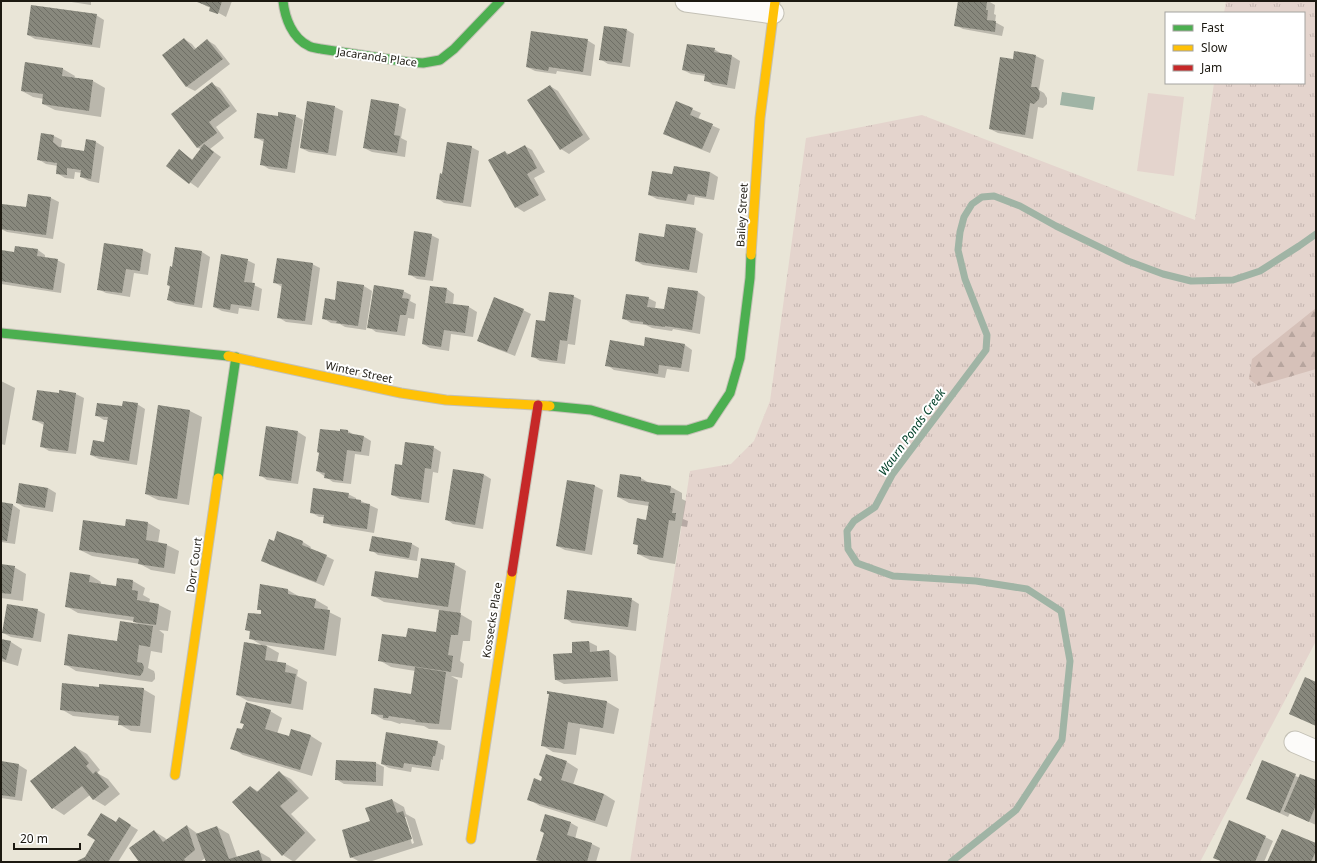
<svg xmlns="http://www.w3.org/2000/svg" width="1317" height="863" viewBox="0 0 1317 863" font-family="'Noto Sans',sans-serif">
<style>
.grass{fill:url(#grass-tufts)}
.forest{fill:url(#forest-firs)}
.garden{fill:#e4d4cd}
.water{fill:#a0b4a5}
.shadow{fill:#0003;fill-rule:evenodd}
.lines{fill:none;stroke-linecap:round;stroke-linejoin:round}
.stream{stroke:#a0b4a5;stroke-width:7}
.building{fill:url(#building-back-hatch)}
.street-casing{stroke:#c4c1b6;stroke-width:23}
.fast-casing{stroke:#c4c1b6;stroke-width:11}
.slow-casing{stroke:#c4c1b6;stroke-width:11}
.jam-casing{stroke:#c4c1b6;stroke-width:11}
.street{stroke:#fcfbf9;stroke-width:21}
.fast{stroke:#4caf50;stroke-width:9}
.slow{stroke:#ffc107;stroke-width:9}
.jam{stroke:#c62828;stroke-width:9}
.labels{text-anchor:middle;stroke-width:4;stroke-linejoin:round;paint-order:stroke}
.street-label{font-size:11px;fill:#1c1911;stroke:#fff}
.water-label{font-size:12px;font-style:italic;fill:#05432c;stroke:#fff}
</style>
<defs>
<pattern id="grass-tufts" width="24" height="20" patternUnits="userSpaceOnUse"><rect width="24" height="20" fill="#e4d4cd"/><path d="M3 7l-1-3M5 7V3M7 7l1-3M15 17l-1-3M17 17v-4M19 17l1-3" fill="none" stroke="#c3b5af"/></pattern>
<pattern id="forest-firs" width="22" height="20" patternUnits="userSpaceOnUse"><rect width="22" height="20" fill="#d6c1b9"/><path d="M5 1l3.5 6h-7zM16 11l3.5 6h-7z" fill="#b7a59e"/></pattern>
<pattern id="building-back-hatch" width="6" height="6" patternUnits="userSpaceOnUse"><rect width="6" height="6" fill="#88887d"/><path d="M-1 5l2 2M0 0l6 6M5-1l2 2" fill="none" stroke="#6e6e65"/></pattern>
</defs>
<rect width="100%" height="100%" fill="#e9e5d7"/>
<path class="grass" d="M1226,1H1316V641L1200,862H630L690,471L731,464L754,441L770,401L806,138L922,115L1195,220L1214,83H1304V13H1224Z"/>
<path class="forest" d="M1316,308V369L1258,386L1249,379L1252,359Z"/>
<path class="garden" d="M1148,93L1184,97L1174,176L1137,171Z"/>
<path class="water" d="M1062,92L1095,97L1093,110L1060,105Z"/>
<path class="shadow" d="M65,1H91V5Z
M198,1H232L226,17L217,12V14L210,10L211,8L206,6Z
M959,1H988L995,5L994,14L996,15L995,22L1004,27L1002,36L963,29L955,25Z
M96,15L104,20L100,48L35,39L28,35Z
M627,30L634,34L630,67L608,64L600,59Z
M184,39L192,44L196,49L207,40L215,45L230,64L195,91L187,87L163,56Z
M587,40L595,45L591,76L557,71L556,74L535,71L527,67Z
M714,49L722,54L732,56L740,61L735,89L713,85L705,80L706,76L691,74L683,70Z
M1036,56L1044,60L1039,90L1044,93L1047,98V104L1043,108L1038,107L1033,139L998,133L990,129L1013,60Z
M25,64L63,69L75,76L74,79L93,81L105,88L101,117L55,110L43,104L44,99L33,97L22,91Z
M212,84L220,88L237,111L216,127L224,138L210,149L221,157L198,188L167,166L179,151L193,160L201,149L198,148L172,115Z
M550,86L558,91L590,139L569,154L561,149Z
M308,102L335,107L343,111L336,156L309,152L301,148Z
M677,103L701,113L698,119L720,129L710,153L672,138L665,133Z
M398,105L406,109L401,138L407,141L405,157L372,152L364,148Z
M295,116L303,120L295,173L269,169L261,164L264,142L255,137Z
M42,134L54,136L62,140L61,147L85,152L87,140L96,142L104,147L99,183L89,181L81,177L82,173L75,172L74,179L65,178L57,173L58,166L46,164L38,159Z
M525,146L532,150L545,172L534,178L546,200L524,212L516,207L505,152L509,154Z
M471,147L479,151L471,207L444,203L437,198Z
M710,172L718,177L714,200L695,197L694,205L657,199L649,195L673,175Z
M51,198L59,202L53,239L7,232L1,229L2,205L27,208Z
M695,229L703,234L697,273L643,265L636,261L665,238Z
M431,235L439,239L433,281L417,279L409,274Z
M105,244L143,250L151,254L148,275L134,273L130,297L106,293L98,289Z
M176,248L202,252L210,257L202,308L176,304L168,300L170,287L168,285L173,268Z
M38,250L45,255V258L57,260L65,264L61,293L1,284V251L14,253Z
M247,260L255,264L252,284L262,289L259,311L239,308L238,314L222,311L214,307Z
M312,264L320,268L312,325L286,322L278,317L282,287L274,282Z
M338,283L364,286L372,291L366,330L345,327L340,324L331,323L323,318L336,301Z
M447,289L454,294L453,305L469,307L477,312L473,337L451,334L449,351L430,348L423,344Z
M403,291L411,295L410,301L416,304L414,319L408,318L405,336L376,332L369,327Z
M698,292L705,297L700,334L673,329L672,331L652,328L646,325L631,323L623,318L648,298L656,302L655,309L665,311Z
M573,296L581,300L575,345L568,344L565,364L540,361L532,356L546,322Z
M523,310L531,314L515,356L486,345L479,341Z
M685,345L692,350L689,372L667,369L665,378L614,370L607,365L644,347Z
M1,381L15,388L5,445L1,444Z
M60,391L76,394L84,398L76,454L49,451L41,446L44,425L34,420L60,394Z
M137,404L145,409L137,465L99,459L91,455L105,443L108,420H104L96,415Z
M190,411L202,417L189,505L158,500L146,494Z
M348,431L354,435L363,436L371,441L369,456L355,454L351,484L333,482L317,471L341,433Z
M298,432L306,437L298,484L267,480L260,475Z
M433,447L441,452L438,473L433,472L429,503L400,499L392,495Z
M483,474L491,479L483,529L453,524L446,519Z
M641,478L651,484L671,487L682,493V499L686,501L683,519L688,521L687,527L681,526L675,564L650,560L638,554L639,546L634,544L646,521L649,506L629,503L618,497Z
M568,481L595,486L603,490L592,555L565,550L557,546Z
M48,488L56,493L53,512L24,507L17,503Z
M348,494L356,498V500L361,501L378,509L374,533L332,526L324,522L325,517H319L311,512Z
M1,503L13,505L20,510L15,544L1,542Z
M127,520L148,523L160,530L158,543L167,545L179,551L175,574L151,570L140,564L92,556L80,550L126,527Z
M278,533L303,542L311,547L310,549L326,556L334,560L324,586L270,565L262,560L274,542Z
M412,544L419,548L417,561L378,555L371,550Z
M454,564L466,571L460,614L472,621L470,641H463L460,661L464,664L462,678L451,676L458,680L451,730L429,729L424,726L401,723L400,724L391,721L384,720L372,713L412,695L415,671L391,667L379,660L407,638L437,633L440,610L384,602L372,595L419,579Z
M1,565L14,567L26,574L23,601L1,598Z
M90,575L101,582V584L117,587L133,581L145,588L143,595L150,599L149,603L159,605L171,611L168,631L159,630L164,634L162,653L151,651L148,668L154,671L155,674V679L152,682L76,671L65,664L118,642L140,625L134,621L78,613L66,606Z
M288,590L300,597L316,600L328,607L327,611L341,618L336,656L265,645L279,653L277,662L286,664L298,670L297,676L307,682L303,710L248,701L237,695L263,646L250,638L251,632L246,630L262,615V611L258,609Z
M631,599L639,604L636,631L572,623L565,618Z
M37,610L45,614L41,642L11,637L3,633Z
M1,640L11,642L22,649L18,666L1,661Z
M589,642L597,646V652L609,651L616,656L618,681L564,684L556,680L573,654Z
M99,688L143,689L155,696L151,733L131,731L119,724V721L73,716L61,709Z
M548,693L607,702L619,709L614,734L580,728L576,755L553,752L542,745L550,694Z
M270,711L282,718L277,734L290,738L311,736L322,743L312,776L243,755L232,748L243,731L245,724L241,722Z
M437,742L445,746L443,760L441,759L439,771L412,767L411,772L389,768L382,764Z
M75,747L87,754L100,770L97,773L108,779L120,794L105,806L93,799L90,795L64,815L53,808Z
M337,761L376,763L384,767L383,786L344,784L336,779Z
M1262,761L1300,778L1316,781V825L1290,813L1288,817L1247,798Z
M1,762L19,765L27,770L22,801L1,798Z
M567,762L578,769L573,785L604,794L615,801L607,827L540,806L528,799L541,782Z
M279,773L291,779L309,798L291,814L316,840L294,862L283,855L251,787L259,792Z
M392,800L404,807L406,814L415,819L423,845L369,862H360L351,857L371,821ZM404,817H406L414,843L412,844Z
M119,818L138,830L118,862H77L86,857Z
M571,823L578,827L575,839L592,844L600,848L596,862H542L537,859Z
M187,826L198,834L217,827L229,834L237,857L258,851L270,858L272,862H207L205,858L200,862H140L154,831L165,838L167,840Z
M1265,837L1273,841L1264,862H1223L1215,857Z
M1316,844V862H1268Z"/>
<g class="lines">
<path class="stream" d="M951,862L1016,810L1062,740L1070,661L1061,611L1027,589L976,581L893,576L857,563L848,549L847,531L854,521L875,507L892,475L986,350L987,335L965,279L958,250L960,232L964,217L972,204L982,197L994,196L1020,206L1056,226L1128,261L1163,274L1191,281L1233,280L1260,271L1299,246L1316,234"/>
</g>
<path class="building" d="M197,1H222L218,14L209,11L210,7L197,2Z
M958,1H987L986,10H988L987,20L996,21L995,32L954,26Z
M31,5L97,14L92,45L27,35Z
M604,26L627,29L622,63L599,60Z
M531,31L588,39L583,72L549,67L548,71L526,67Z
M184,38L194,50L207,39L223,59L186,87L162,55Z
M687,44L715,48L714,52L732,55L727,85L704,81L705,74L682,70Z
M1014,51L1036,55L1031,87H1037L1040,93L1039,99L1034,104L1030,103L1025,135L989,129L1000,57L1013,59Z
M25,62L63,68L62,76L93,80L89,111L42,104L43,94L21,91Z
M212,82L230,106L209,122L217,133L197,148L171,114Z
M550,85L583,135L560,150L527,100Z
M371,99L399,104L394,135L400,136L397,153L363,148Z
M307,101L335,106L328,153L300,148Z
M676,101L693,108L690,115L713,124L702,149L663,134Z
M278,112L296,115L287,169L260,165L264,139L254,138L257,113L278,116Z
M41,133L54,135L53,142L59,147L84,151L86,139L96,141L91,179L80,177L81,170L67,168V175L56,174L57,163L37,160Z
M447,142L472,146L463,203L436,199L440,173L442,174Z
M204,144L214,152L189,184L166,166L179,149L192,160Z
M525,145L537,168L527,174L539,195L515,208L488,160L505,151L507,155Z
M674,166L710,172L706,197L688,194L686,201L648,195L652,171L672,174Z
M28,194L51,197L46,235L1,229L2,204L26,207Z
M666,224L696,228L689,270L635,261L639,233L664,237Z
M414,231L432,234L425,277L408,275Z
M104,243L143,249L140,271L126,269L122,293L97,290Z
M15,246L38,249L37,256L58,259L53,290L1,281V250L14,252Z
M175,247L202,251L194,305L167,300L170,286L167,285L170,266L172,267Z
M221,254L248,259L244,282L255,283L251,307L231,304L230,310L213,307Z
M277,258L313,263L305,321L277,318L282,284L273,283Z
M337,281L364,285L358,326L336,323L337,321L322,319L325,298L335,300Z
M374,285L404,290L402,298L409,299L406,315H400L397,332L367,328Z
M430,286L447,288L445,303L469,306L465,333L444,330L441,347L422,344Z
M668,287L698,291L692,330L665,326V327L643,324V322L622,319L626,294L649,297L647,307L664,309Z
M549,292L574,295L567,341L560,340L557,361L531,357L536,320L545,321Z
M494,297L524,309L507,352L477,341Z
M645,337L685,344L681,368L659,365L658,374L605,366L610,340L644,346Z
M37,390L59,393V390L76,393L68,451L40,447L44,422L32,420Z
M123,401L138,403L129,461L90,455L93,440L104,442L108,417L95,416L97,403L122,406Z
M158,405L190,410L177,499L145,494Z
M266,426L298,431L291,481L259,476Z
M320,429L340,431V429L348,430V433L364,436L361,452L347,450L343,481L324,478L325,473L316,471L319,453L317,452Z
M405,442L434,446L431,469L425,468L421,500L391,495L395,464L402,465Z
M453,469L484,474L475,525L445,520Z
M620,474L641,477V481L671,486L670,493H675L672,513H676L675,521L669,520L663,558L637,554L638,545L633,544L637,518L646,520L649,502L617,497Z
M567,480L595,485L585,551L556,546Z
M19,483L48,488L45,508L16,503Z
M313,488L349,493L348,498L361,500V503L370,504L367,529L323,523L324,515L310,513Z
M1,502L13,504L7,541L1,540Z
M126,519L148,522L146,540L167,544L164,568L138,564L139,559L79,550L83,520L125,526Z
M277,531L303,541L302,545L327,555L316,582L261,561L269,539L274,541Z
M372,536L412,543L409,558L369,551Z
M421,558L455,563L448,607L371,596L375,571L418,578Z
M1,564L15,566L11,594L1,593Z
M70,572L90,575L89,582L116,586L117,578L133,580L132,590L138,591L137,600L159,604L156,625L133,622L134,617L65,607Z
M260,584L288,589V594L316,599L314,608L330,610L324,650L249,639L250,631L245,630L248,613L261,614V610H257Z
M567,590L632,598L628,627L564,619Z
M7,604L38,609L33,638L2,633Z
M439,610L461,613L458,635H451L448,655L453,656L451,672L378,661L382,634L406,637L408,628L436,632Z
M120,621L153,626L150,647L139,645L137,662L142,663L144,667L143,672L140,676L64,665L68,634L117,641Z
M1,639L11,641L6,660L1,658Z
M589,641L590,652L609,650L611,677L555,680L553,654L572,653V642Z
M244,642L267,646L265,660L286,663L285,672L296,674L291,704L236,695Z
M415,667L446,672L439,724L416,722L415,720L389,716L388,718H383V715L371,714L374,688L411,694Z
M1305,677L1316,682V726L1289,714Z
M62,683L99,687V684L144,688L140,726L118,725L119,716L60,710Z
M547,691L607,701L603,728L568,722L564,749L541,746L549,694H547Z
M246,702L271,710L265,729L289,736L291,729L311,735L300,770L230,749L237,728L242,729L244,724L240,723Z
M386,732L438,741L435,756H433L431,767L404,763L403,768L381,764Z
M75,746L89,763L86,766L93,774L96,771L109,787L93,800L82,786L52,809L30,781Z
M546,754L567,761L561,780L604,794L595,821L527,800L534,778L541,781L542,777L539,775Z
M336,760L376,762V782L335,780Z
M1262,760L1296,774L1280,813L1246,799Z
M1,761L19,764L15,797L1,795Z
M279,771L298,791L280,806L305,833L282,856L232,802L250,786L257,792Z
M1300,774L1316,780V805L1309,822L1284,811Z
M392,799L397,813L403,811L412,839L350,858L342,830L370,821L365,808Z
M101,813L116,822L119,817L131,825L108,862H75L85,857L95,840L87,835Z
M545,814L571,822L567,835L592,843L587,862H543L536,860L544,833L540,831Z
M1229,820L1266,836L1255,862H1223L1213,858Z
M187,825L195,850L184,859L186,862H139L129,848L154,830L163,842Z
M217,826L229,859L259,850L263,862H206L196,834Z
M1282,829L1316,843V851L1311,862H1267Z"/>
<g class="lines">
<g class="street-casing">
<path id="street" d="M686,1L773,13
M1295,742L1316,751"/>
</g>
<g class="fast-casing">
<path id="fast" d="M283,1C285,18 292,38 309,46C312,48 317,48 321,49L408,62L423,63L440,60L454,49L500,1
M1,333L228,356
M550,406L591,410L658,430H687L710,423L730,393L740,358L750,278L751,255
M218,478L236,357"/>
</g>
<g class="slow-casing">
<path id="slow" d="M751,255L760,118L775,1
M228,356L401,393L446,400L550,406
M175,775L218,478
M471,839L512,572"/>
</g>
<g class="jam-casing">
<path id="jam" d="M512,572L538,405"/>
</g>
<use href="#street" class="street"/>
<use href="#fast" class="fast"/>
<use href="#slow" class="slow"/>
<use href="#jam" class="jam"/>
</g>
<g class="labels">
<g class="street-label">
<text transform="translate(377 57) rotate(8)" y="4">Jacaranda Place</text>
<text transform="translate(742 215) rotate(-87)" y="4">Bailey Street</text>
<text transform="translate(359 372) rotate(12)" y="4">Winter Street</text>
<text transform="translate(194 565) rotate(-82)" y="4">Dorr Court</text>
<text transform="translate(492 620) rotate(-81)" y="4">Kossecks Place</text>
</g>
<g class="water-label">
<text transform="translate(912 432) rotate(-54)" y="4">Waurn Ponds Creek</text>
</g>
</g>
<rect width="1317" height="863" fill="none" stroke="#1c1911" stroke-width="4"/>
<rect x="1165" y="12" width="140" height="72" fill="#ffffff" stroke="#a4a3a0"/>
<rect x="1173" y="25" width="20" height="6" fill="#4caf50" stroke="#a4a3a0"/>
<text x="1201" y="32" font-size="12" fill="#1c1911">Fast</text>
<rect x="1173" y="45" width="20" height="6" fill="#ffc107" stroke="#a4a3a0"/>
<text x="1201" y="52" font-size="12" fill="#1c1911">Slow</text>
<rect x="1173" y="65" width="20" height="6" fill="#c62828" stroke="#a4a3a0"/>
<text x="1201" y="72" font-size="12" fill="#1c1911">Jam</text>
<path d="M14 843v6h66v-6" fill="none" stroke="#1c1911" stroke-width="2"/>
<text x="20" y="843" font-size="12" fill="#1c1911" stroke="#ffffff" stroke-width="3" paint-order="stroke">20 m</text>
</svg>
